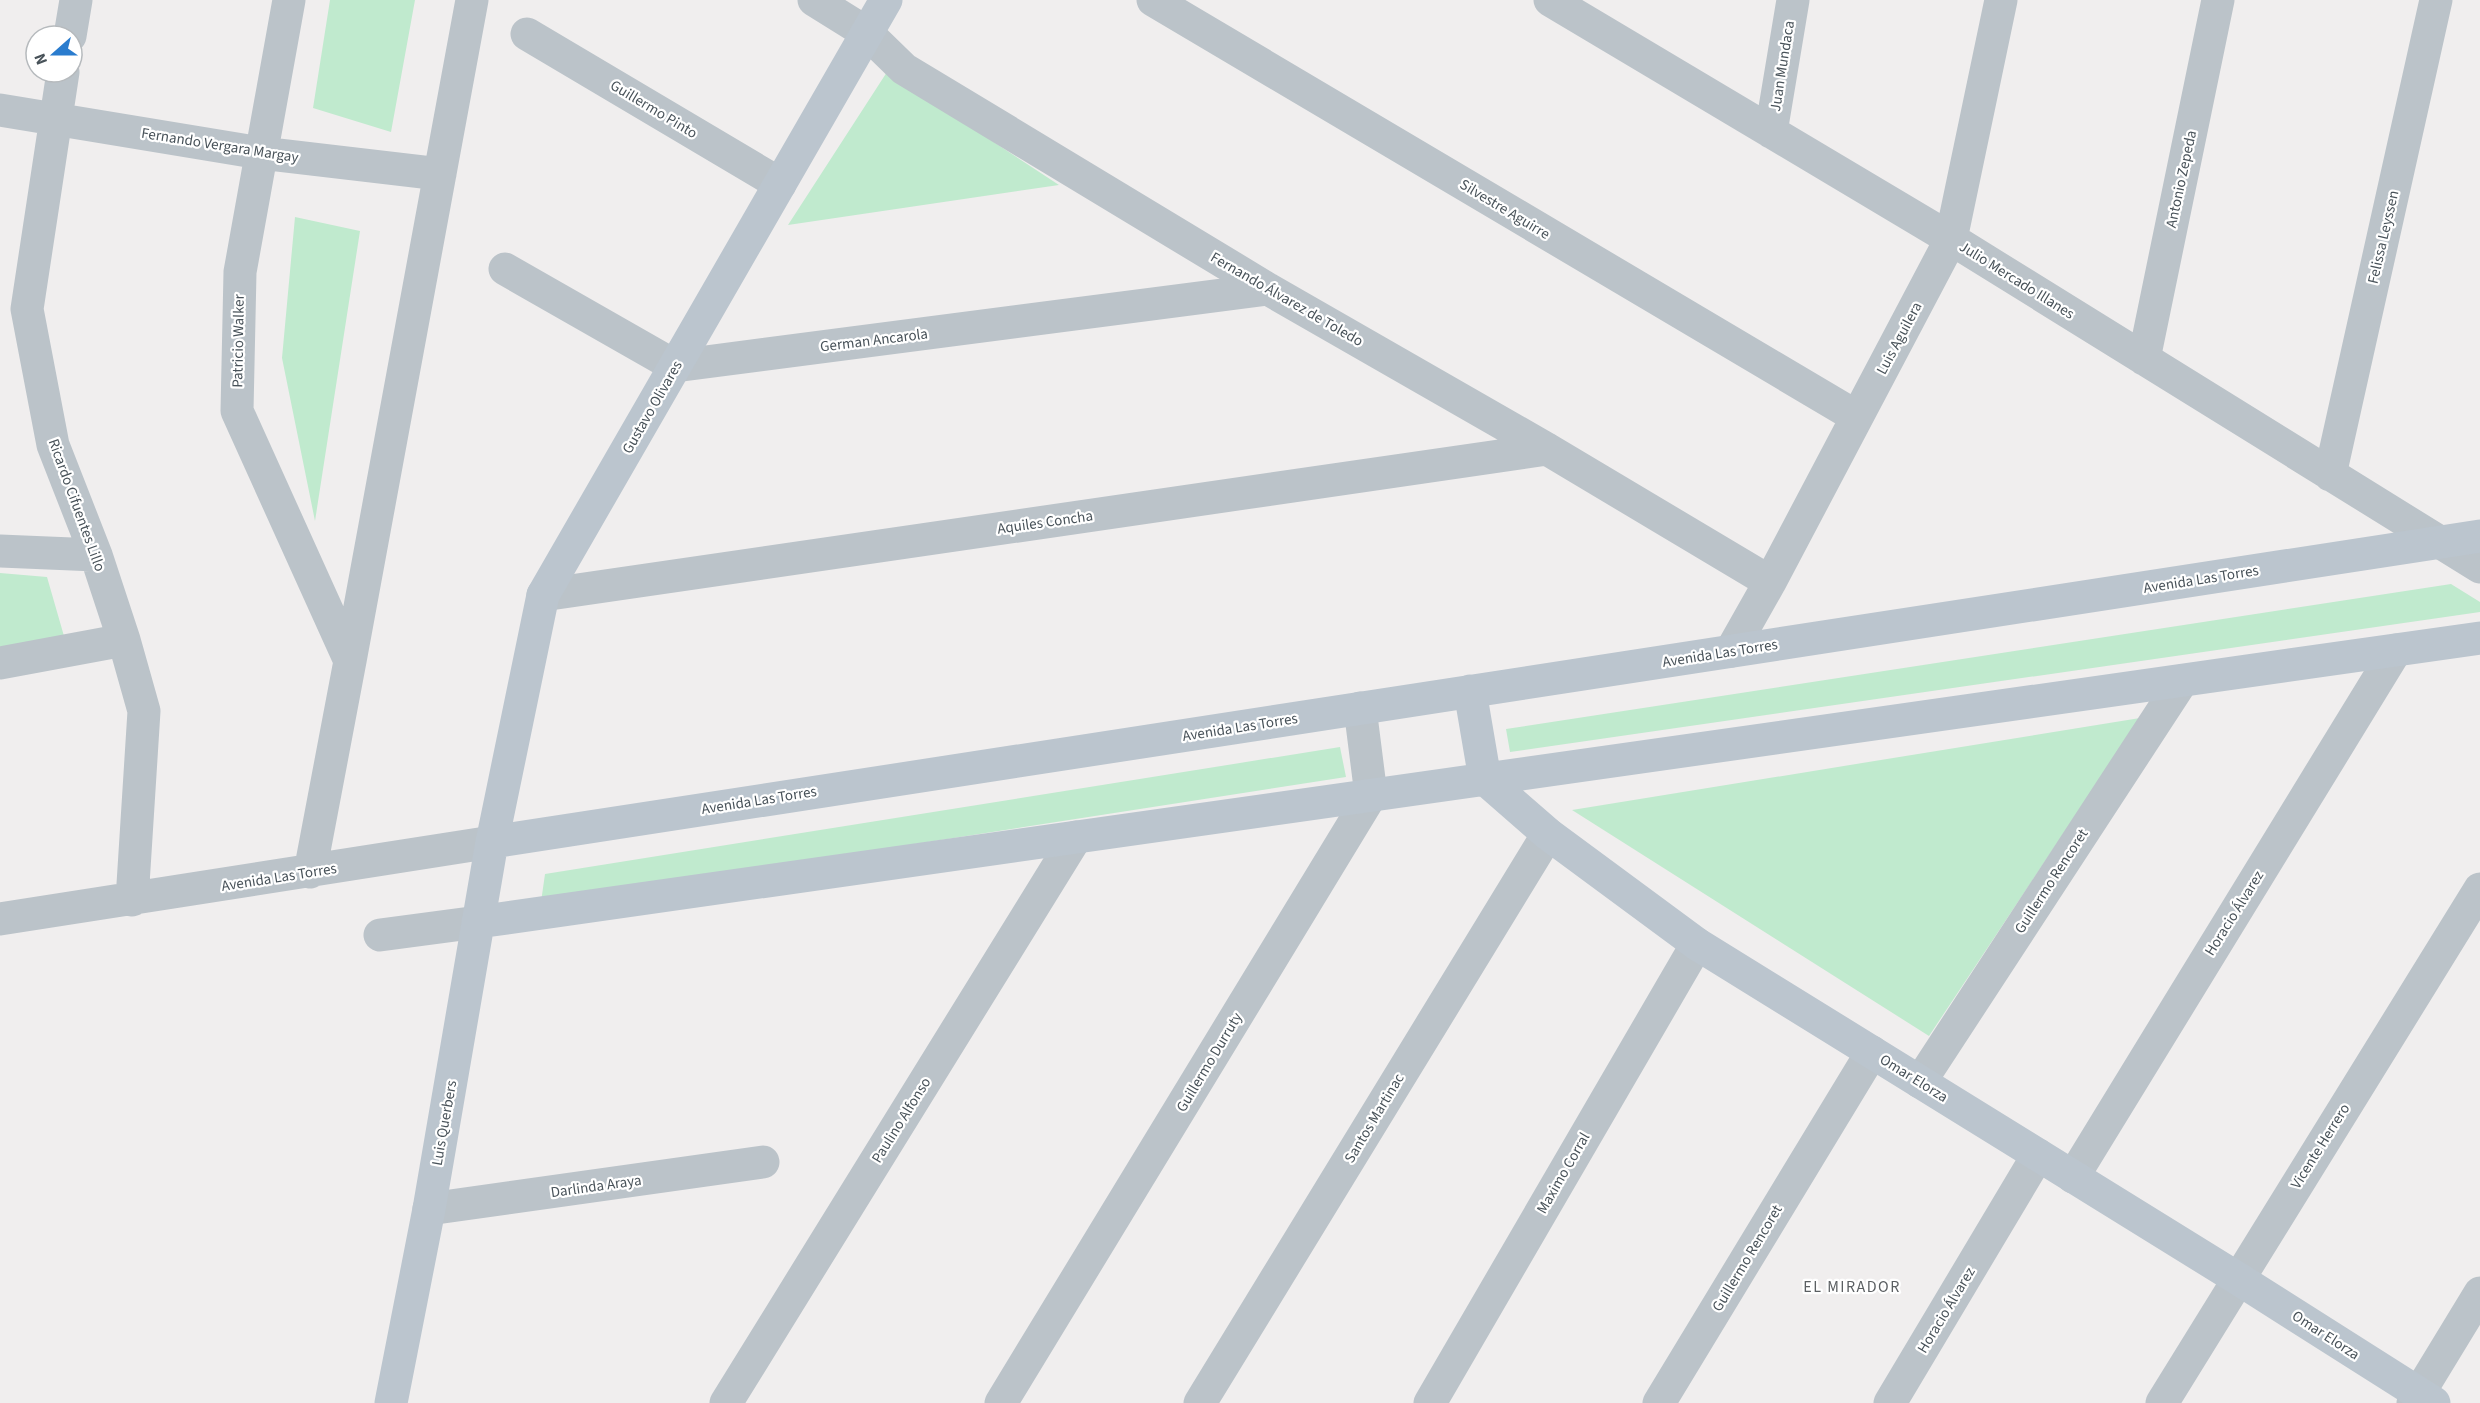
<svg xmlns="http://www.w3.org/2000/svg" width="2480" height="1403" viewBox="0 0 2480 1403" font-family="'Source Sans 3',sans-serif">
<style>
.green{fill:#c0eace}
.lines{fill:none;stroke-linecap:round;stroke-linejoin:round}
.street{stroke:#bbc3c9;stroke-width:33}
.secondary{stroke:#bbc5ce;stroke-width:33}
.labels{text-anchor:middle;stroke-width:4.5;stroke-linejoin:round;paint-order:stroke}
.street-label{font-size:15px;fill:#485259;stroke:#fff}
.neighbourhood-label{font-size:16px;letter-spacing:1.5px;fill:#5b5f62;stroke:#fff}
</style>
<rect width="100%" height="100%" fill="#f0eeee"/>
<path class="green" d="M330,0H415L391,132L313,108Z
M887,72L1059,185L788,225Z
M295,217L360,231L315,521L282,358Z
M0,573L47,577L68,650L0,662Z
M2451,584L2480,602V612L1510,752L1506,729Z
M2140,718L1929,1036L1572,810Z
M1340,747L1346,777L541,902L545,874Z"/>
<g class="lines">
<path class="street" d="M289,0L240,272L237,411L350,661L310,872
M814,0L867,33L904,69L1268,289L1547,449L1770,582
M1153,0L1857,417
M1550,0L1951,239L2480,567
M527,34L780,184
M70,36L76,0
M63,72L27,309L53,445L96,555L124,640L144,711L132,900
M0,110L261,153L440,174
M1771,132L1793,0
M505,269L675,366L1268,289
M2144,359L2218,0
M2330,475L2436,0
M0,551L96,555
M543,595L1547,449
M1731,651L1770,582L1951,239L2001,0
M350,661L472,0
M0,663L124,640
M0,919L492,842
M380,935L478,922
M1920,1082L2182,681
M2073,1177L2396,650
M429,1209L763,1162
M726,1403L1076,837
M1001,1403L1371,795L1360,708
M1200,1403L1548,834
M1430,1403L1697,944
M1659,1403L1872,1052
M1890,1403L2038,1155
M2162,1403L2480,889
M2413,1403L2480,1293"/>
<path class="secondary" d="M1470,691L1485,779L1548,834L1697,944L2237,1278L2434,1403
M492,842L2480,536
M478,922L2480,638
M391,1403L429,1209L492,842L543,595L886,0"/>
</g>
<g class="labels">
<g class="street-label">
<text transform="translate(1782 66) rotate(-81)" y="5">Juan Mundaca</text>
<text transform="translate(654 109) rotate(31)" y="5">Guillermo Pinto</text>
<text transform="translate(220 145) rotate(9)" y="5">Fernando Vergara Margay</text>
<text transform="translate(2181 179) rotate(-78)" y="5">Antonio Zepeda</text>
<text transform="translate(1505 209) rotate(31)" y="5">Silvestre Aguirre</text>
<text transform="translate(2383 237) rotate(-77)" y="5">Felissa Leyssen</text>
<text transform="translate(2017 280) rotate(32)" y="5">Julio Mercado Illanes</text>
<text transform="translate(1287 299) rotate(30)" y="5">Fernando Álvarez de Toledo</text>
<text transform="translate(1899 338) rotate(-62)" y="5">Luis Aguilera</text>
<text transform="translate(874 340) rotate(-7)" y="5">German Ancarola</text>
<text transform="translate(238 341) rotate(-89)" y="5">Patricio Walker</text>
<text transform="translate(652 407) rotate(-60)" y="5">Gustavo Olivares</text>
<text transform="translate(77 505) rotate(70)" y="5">Ricardo Cifuentes Lillo</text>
<text transform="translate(1045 522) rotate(-8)" y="5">Aquiles Concha</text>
<text transform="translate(2201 579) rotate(-9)" y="5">Avenida Las Torres</text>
<text transform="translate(1720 653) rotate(-9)" y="5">Avenida Las Torres</text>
<text transform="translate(1240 727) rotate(-9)" y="5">Avenida Las Torres</text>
<text transform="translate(759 800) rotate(-9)" y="5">Avenida Las Torres</text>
<text transform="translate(279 877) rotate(-9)" y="5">Avenida Las Torres</text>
<text transform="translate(2051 881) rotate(-57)" y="5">Guillermo Rencoret</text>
<text transform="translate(2234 913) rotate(-58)" y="5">Horacio Álvarez</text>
<text transform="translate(1209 1062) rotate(-59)" y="5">Guillermo Durruty</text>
<text transform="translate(1914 1078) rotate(32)" y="5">Omar Elorza</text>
<text transform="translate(1374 1118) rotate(-59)" y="5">Santos Martinac</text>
<text transform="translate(901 1120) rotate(-58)" y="5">Paulino Alfonso</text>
<text transform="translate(444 1123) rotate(-80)" y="5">Luis Querbers</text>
<text transform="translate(2320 1146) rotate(-58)" y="5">Vicente Herrero</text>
<text transform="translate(1563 1173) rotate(-60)" y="5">Maximo Corral</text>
<text transform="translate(596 1186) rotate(-8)" y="5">Darlinda Araya</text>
<text transform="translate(1747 1258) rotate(-59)" y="5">Guillermo Rencoret</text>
<text transform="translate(1946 1310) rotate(-59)" y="5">Horacio Álvarez</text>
<text transform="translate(2326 1335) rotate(33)" y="5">Omar Elorza</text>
</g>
<g class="neighbourhood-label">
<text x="1852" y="1292">EL MIRADOR</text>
</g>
</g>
<g transform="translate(54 54) rotate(249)"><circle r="28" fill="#ffffff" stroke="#b6babd" stroke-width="1.5"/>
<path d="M0-4.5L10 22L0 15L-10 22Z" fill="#2a7cce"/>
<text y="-9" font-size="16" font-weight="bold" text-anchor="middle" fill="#485259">N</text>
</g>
</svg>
